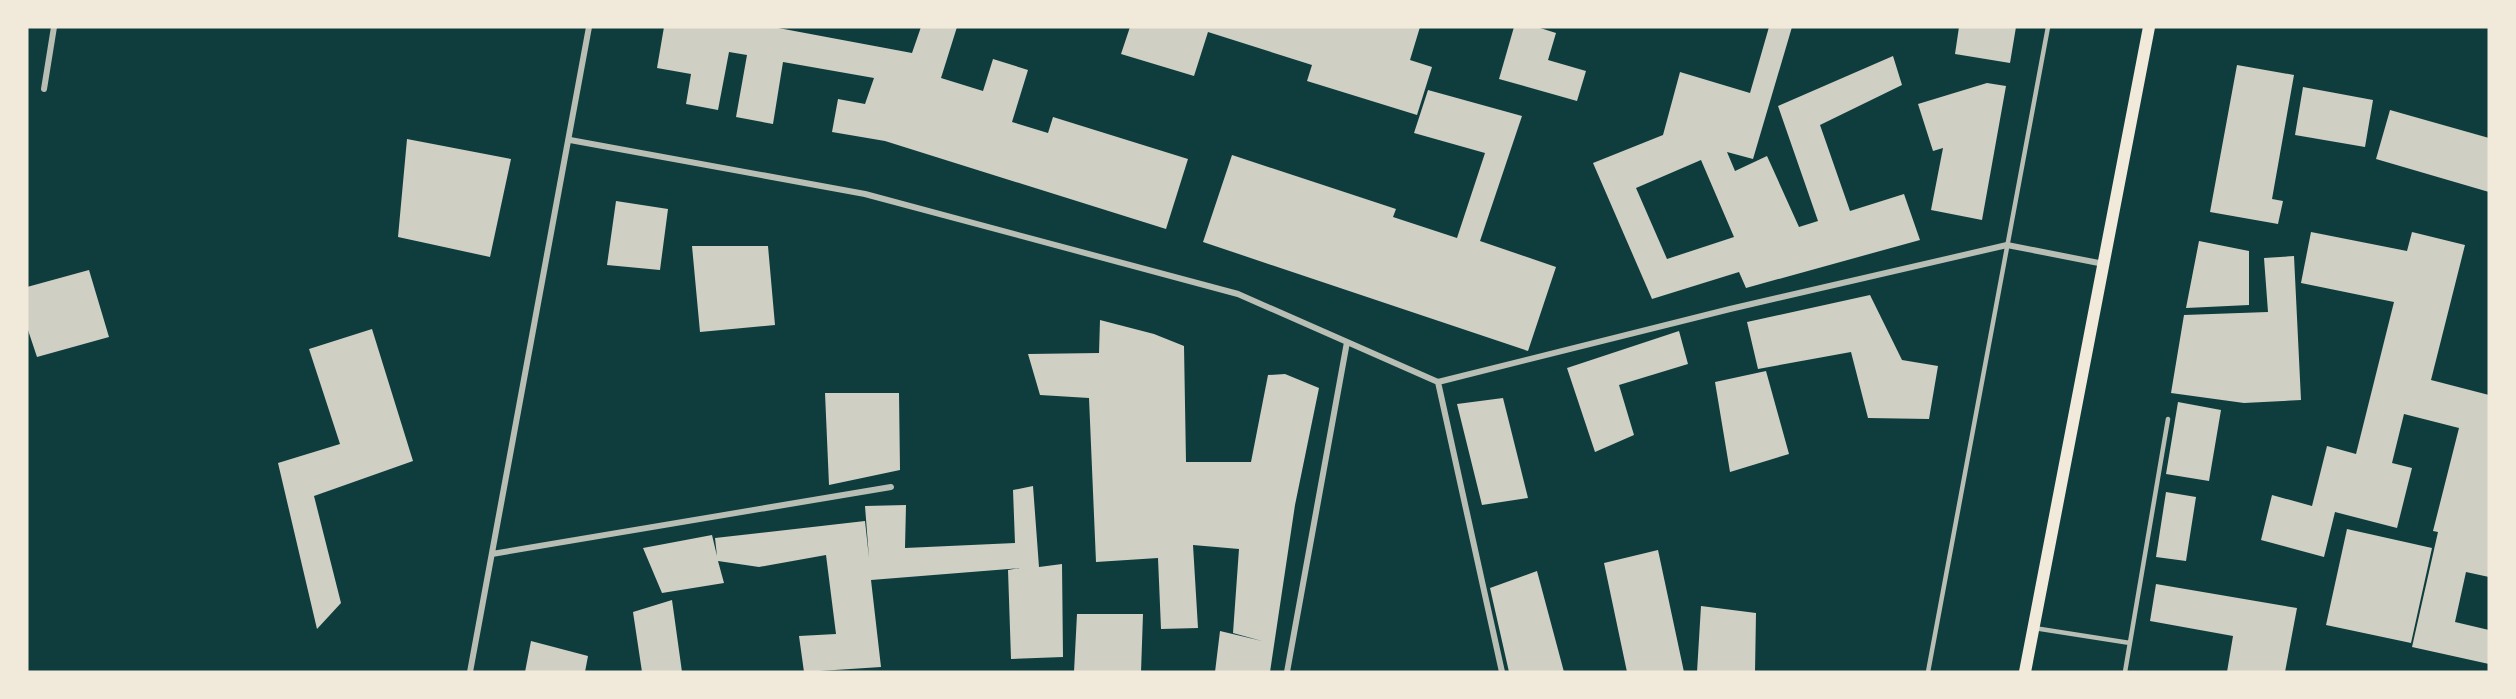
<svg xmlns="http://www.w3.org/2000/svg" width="2516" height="699" viewBox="0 0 2516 699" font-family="Commissioner,sans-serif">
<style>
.building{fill:#cfcfc3;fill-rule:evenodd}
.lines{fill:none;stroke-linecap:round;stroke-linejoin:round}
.service{stroke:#b8beb3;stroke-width:4.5}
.minor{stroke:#b8beb3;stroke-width:6}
.secondary{stroke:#f1e9da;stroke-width:12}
</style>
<rect width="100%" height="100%" fill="#0f3d3e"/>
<path class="building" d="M664,27H773L912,53L921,27H957L941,78L983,91L993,59L1028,70L1012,122L1048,133L1053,117L1188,159L1166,229L885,141L832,132L838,99L865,104L874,78L783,62L773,124L736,117L747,55L729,52L718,110L686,104L691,74L657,68Z
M1130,27H1420L1410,60L1432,67L1417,115L1307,81L1312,65L1208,32L1194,76L1121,54Z
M1514,27H1537L1556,33L1548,60L1586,71L1577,101L1499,79Z
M1769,27H1792L1753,159L1727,152L1735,171L1767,156L1799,227L1818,221L1778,106L1893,56L1902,85L1820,125L1850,211L1904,194L1920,240L1746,288L1739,272L1652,299L1593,163L1663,135L1680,72L1750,93ZM1701,160L1734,237L1667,259L1636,188Z
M1959,27H2016L2010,63L1955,54Z
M2237,65L2294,75L2272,199L2283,201L2278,224L2210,212Z
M1987,83L2006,86L1982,220L1931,210L1943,148L1933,151L1918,104Z
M2303,87L2373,100L2365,147L2295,135Z
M1428,90L1522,116L1480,241L1556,267L1528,351L1203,242L1232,155L1396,209L1393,217L1457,238L1485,153L1414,133Z
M2390,110L2489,138V192L2376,159Z
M407,139L511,159L490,257L398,237Z
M616,201L668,209L660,270L607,265Z
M2311,232L2407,251L2412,232L2465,245L2431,380L2489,395V577L2466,572L2455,622L2489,630V664L2412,647L2438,532L2433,531L2459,428L2404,414L2392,463L2412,468L2397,528L2335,512L2324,557L2261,540L2272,495L2312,506L2327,446L2356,454L2394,302L2301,283Z
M2199,241L2249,251V305L2186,308Z
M692,246H768L775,325L700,332Z
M2294,256L2301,400L2244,403L2171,393L2184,315L2268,312L2264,258Z
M89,270L109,337L37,357L27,327V287Z
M1870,295L1902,360L1938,366L1929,419L1868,418L1851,352L1758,369L1747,322Z
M1100,320L1154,334L1184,346L1186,462H1251L1268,375L1285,374L1319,388L1295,505L1270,672H1215L1220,631L1262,641L1233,633L1239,549L1193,545L1198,628L1161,629L1158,558L1096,562L1089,398L1040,395L1028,354L1099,353Z
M372,329L413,461L314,496L341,603L317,629L278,463L340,444L309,349Z
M1679,331L1688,364L1619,385L1634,435L1595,452L1567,368Z
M1766,371L1789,454L1730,472L1715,382Z
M825,393H899L900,470L829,485Z
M1503,398L1528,498L1482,505L1457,404Z
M2178,402L2221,410L2209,481L2166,474Z
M1033,486L1039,567L1062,564L1063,657L1011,659L1008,570L1020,568L871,580L881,667L804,672L799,636L836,634L826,555L759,567L718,561L724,583L662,593L643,548L712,535L717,556L715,538L865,521L869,558L865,506L906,505L905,548L1015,543L1013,490Z
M2166,492L2196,497L2186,561L2156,557Z
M2347,529L2432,548L2411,643L2326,625Z
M1658,550L1684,672H1627L1604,563Z
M1537,571L1564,672H1509L1490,588Z
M2156,584L2297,608L2285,672H2227L2233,636L2150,621Z
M672,600L682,672H642L633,612Z
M1701,606L1756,613L1755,672H1697Z
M1077,614H1143L1141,672H1074Z
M531,641L588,656L585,672H525Z"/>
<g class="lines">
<path class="service" d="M2034,628L2130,643
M1928,672L2048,27
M2125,672L2168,419"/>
<path class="minor" d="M44,89L54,27
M570,140L865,194L1238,294L1438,382L1730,309L2007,245L2104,264
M1438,382L1502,672
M492,554L891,487
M470,672L589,27
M1287,672L1347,342"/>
<path class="secondary" d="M2025,672L2149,27"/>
</g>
<rect width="2516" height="699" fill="none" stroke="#f1e9da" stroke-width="57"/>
</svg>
